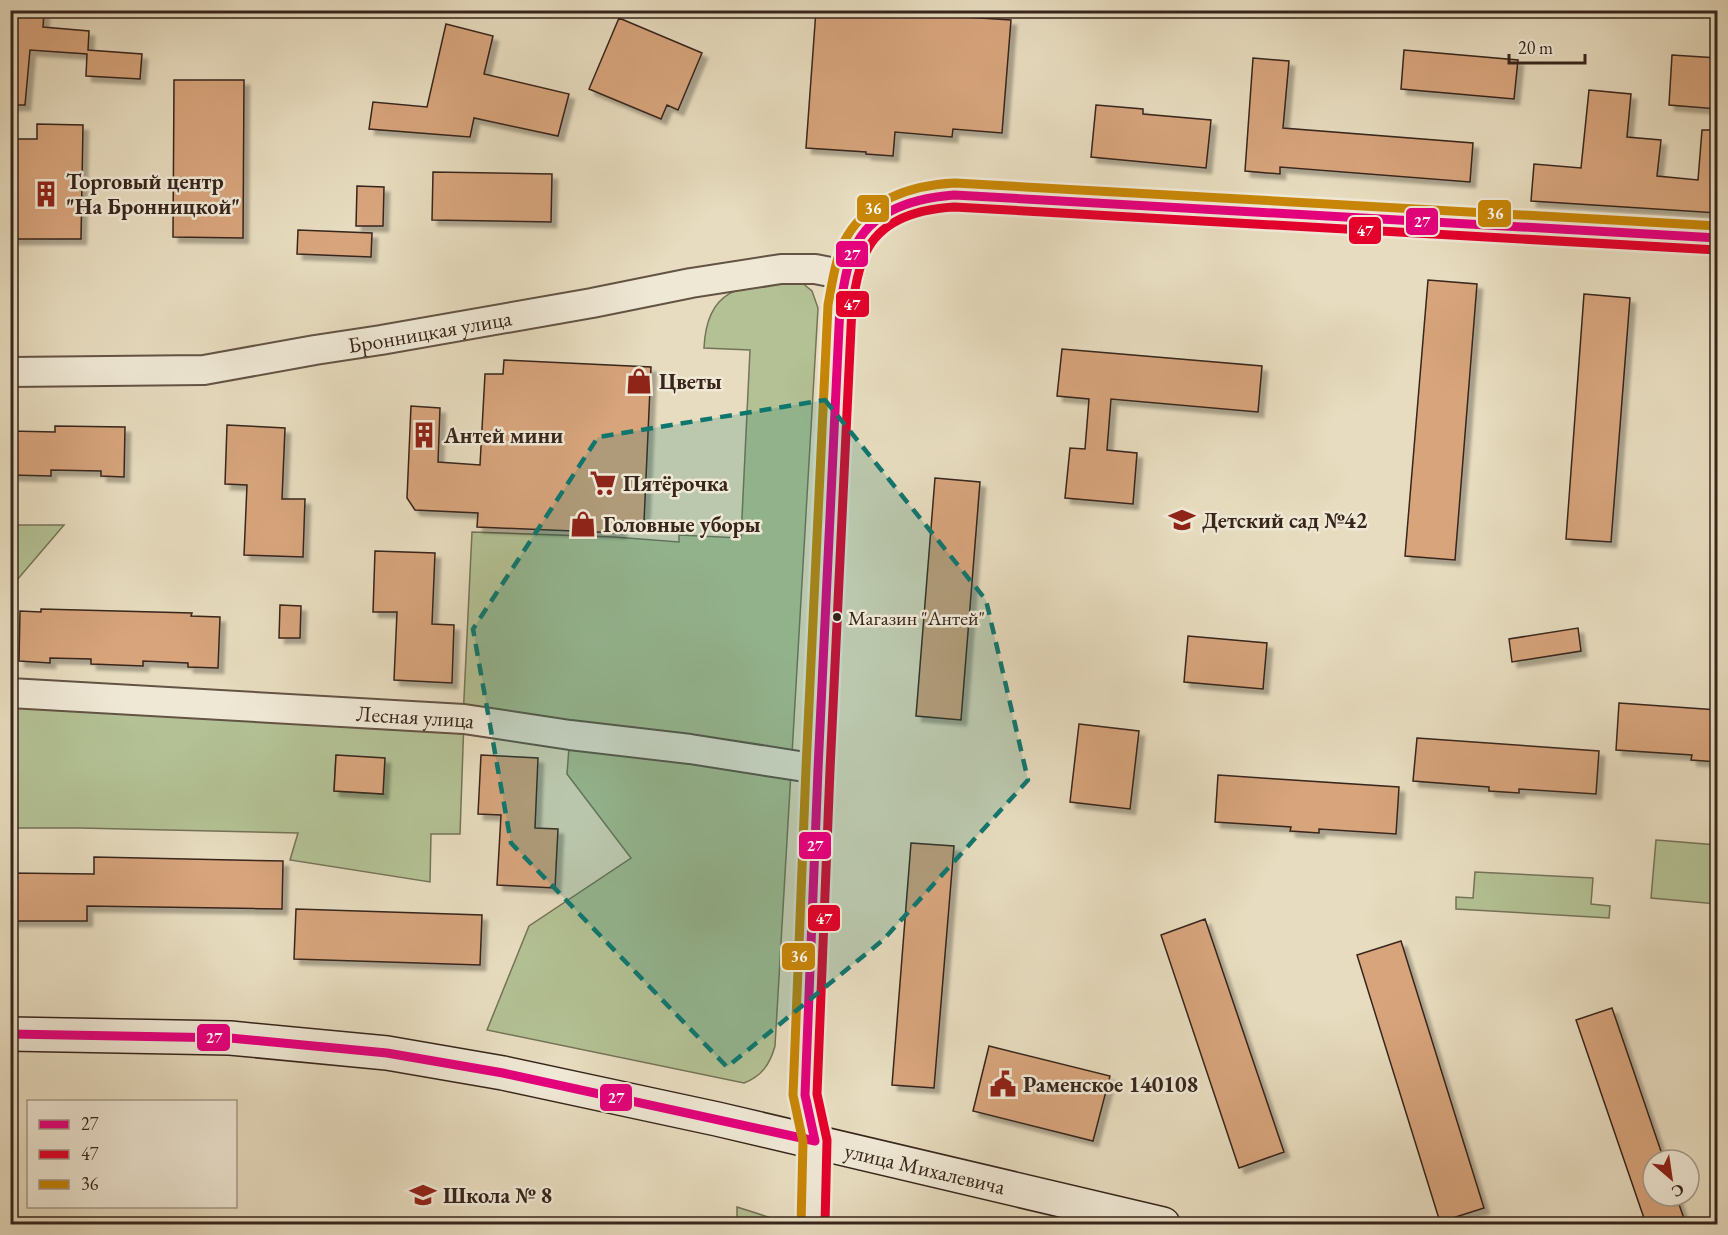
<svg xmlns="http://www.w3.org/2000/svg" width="1728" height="1235" viewBox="0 0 1728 1235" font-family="'EB Garamond',serif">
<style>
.green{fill:#b3c194;stroke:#757358;stroke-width:1.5;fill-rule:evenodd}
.building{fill:#d7a47c;stroke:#37251c;stroke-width:1.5;filter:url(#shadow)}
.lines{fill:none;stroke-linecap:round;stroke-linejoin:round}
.street-casing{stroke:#635345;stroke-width:32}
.secondary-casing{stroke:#37251c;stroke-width:36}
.street{stroke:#efe8d5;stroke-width:28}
.secondary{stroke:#efe8d5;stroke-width:33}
.bus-1-casing{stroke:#efe8d5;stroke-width:14}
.bus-2-casing{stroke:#efe8d5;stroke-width:14}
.bus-3-casing{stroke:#efe8d5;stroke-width:14}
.bus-1{stroke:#e5007d;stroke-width:9}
.bus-2{stroke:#e4002b;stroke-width:9}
.bus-3{stroke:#c78607;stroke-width:9}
.marked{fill:#0f766e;fill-opacity:0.2;stroke:#0f766e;stroke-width:4.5;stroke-dasharray:12 8;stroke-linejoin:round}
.bus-dot{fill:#37251c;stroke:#efe8d5;stroke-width:2}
.labels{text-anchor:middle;stroke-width:5;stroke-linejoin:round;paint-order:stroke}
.bus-label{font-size:20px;fill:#37251c;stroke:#efe8d5;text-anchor:start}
.poi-label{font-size:22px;font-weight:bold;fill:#37251c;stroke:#efe8d5;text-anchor:start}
.street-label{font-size:22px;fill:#37251c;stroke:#efe8d5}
.line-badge{stroke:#efe8d5;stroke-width:2}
.badge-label{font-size:16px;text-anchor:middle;font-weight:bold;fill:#fff}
</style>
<defs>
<filter id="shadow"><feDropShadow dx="5.5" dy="5.5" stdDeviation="1.5" flood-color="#0004"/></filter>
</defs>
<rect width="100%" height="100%" fill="#e7dcbf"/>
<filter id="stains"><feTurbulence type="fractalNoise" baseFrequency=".00333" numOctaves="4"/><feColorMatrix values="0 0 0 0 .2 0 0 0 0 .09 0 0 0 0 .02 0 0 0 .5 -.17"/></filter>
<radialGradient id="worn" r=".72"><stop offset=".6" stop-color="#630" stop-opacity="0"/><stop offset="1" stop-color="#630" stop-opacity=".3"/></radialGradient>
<path class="green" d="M801,282L812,291L818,308L775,1046C770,1064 762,1076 744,1083L487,1030L529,926L631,858L567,774L570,734L464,719L460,834H431L430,882L290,860L298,833L80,828H11L10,693L463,719L472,532L614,537L679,542V535L741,538L750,350L704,348C707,281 749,286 801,282ZM336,756L383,794L334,791Z
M11,525H64L11,587L10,525Z
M1656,840L1717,845V904L1651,898Z
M1475,872L1593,878L1591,904L1610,906L1609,918L1456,909V897L1473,898Z
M737,1207L790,1224H737Z"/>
<path class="building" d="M816,10H902V13L1011,20L1002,133L953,129L952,137L895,132L893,156L866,154V152L806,148Z
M10,11L44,13L43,27L89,31L88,50L142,54L140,79L86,76L87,54L30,50L25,105H10Z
M619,18L702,53L678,110L667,105L661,119L589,89Z
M446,24L493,36L484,74L569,94L558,136L474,118L470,137L369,129L373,102L427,107Z
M1404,50L1518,60L1514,99L1401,89Z
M1672,55L1718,58V109L1669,105Z
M1253,58L1289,61L1283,128L1473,143L1470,182L1280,167V174L1245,171Z
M174,80H244L243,238L173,237Z
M1589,90L1631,94L1627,137L1661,140L1657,176L1698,180L1702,130H1718V213L1531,201L1534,164L1581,168Z
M1096,105L1143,109V114L1211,120L1206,168L1091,157Z
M37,124L83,125L81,239H10V139H37Z
M433,172L552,174L551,222L432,220Z
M357,186L384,187L383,226H356Z
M298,230L372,233L371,257L297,254Z
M1428,280L1477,284L1455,560L1405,556Z
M1584,294L1630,298L1611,542L1566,539Z
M1062,349L1262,366L1258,412L1111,399L1107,450L1137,453L1133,504L1065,498L1070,448L1085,449L1089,399L1057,396Z
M504,360L651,367L644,522L621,521V533L477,527L478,513L415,510L407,498L411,406L440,408L438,462L480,465L485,374H503Z
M227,425L285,428L282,499H305L303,557L244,555L247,485L225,484Z
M55,426L125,427L124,477L101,476V471L51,470V476L10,475V431L55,432Z
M935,478L980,482L961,720L916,716Z
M375,551L435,553L432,624L454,625L452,683L394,680L397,612H373Z
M280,605L301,606L300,638H279Z
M41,609L192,613L191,616L220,617L218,668L188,667V663L143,661V666L91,664V659L50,658V663L19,661L20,611L41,612Z
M1578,628L1581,651L1512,662L1509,639Z
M1188,636L1267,643L1263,689L1184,682Z
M1619,703L1718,710V762L1691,760L1692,755L1616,750Z
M1079,724L1139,731L1130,809L1070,802Z
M1417,738L1599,751L1596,794L1519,789V793L1489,791V787L1413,781Z
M336,755L385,758L383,794L334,791Z
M481,755L538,758L535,828L558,829L555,888L497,885L501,815L478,814Z
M1218,775L1399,787L1396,834L1319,829V833L1290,831L1291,827L1215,822Z
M911,843L954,846L934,1088L892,1085Z
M94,857L283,861L282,909L87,906V921H10V873L94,874Z
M296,909L482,915L480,965L294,959Z
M1205,919L1284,1152L1239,1168L1161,935Z
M1401,941L1484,1208L1440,1222L1357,955Z
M1612,1008L1664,1160H1653V1196H1676L1686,1224H1646L1576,1020Z
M989,1046L1110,1076L1093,1141L973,1111Z"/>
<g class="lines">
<g class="street-casing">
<g id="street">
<path id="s1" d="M10,372L204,370L315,350L381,340L592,303L691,283L781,269H815L846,275"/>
<path id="s2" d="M10,693L464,719L570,735L690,749L818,769"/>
</g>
</g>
<g class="secondary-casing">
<g id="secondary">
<path id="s3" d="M10,1034L230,1038L387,1053L503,1073L717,1119L1163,1224"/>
<path d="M813,1224L815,1141L805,1095L818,769L840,306C844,286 847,266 855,247C872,210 917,196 954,195L1718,238"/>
</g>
</g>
<use href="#street" class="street"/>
<use href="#secondary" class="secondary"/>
<g class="bus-1-casing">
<path id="bus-1" d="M10,1034L230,1038L387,1053L503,1073L815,1141
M815,1141L805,1095L818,769L840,306C844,287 846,265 855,247C873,209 916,198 954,195L1718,238"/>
</g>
<g class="bus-2-casing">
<path id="bus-2" d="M825,1224L827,1140L817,1094L830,770L852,307C855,289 858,269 866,252C882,219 920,209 954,207L1717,250"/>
</g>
<g class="bus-3-casing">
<path id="bus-3" d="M801,1224L803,1142L793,1095L806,768L828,305C832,284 835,261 844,242C865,200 911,185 955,183L1718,226"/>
</g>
<use href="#bus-1" class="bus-1"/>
<use href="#bus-2" class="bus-2"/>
<use href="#bus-3" class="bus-3"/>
</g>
<path class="marked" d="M825,400L986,600L1028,780L883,940L727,1067L511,843L473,629L598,437Z"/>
<defs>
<g id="building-bare" transform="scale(2.07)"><path d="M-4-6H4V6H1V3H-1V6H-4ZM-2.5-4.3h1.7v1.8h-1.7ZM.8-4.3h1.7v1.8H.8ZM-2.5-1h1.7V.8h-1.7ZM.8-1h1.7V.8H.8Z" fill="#8f2418" stroke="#efe8d5" stroke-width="2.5" paint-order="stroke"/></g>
<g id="shop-bare" transform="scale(2.07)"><path d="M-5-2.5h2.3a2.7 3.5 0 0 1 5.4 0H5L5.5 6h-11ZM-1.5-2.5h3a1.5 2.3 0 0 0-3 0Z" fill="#8f2418" stroke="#efe8d5" stroke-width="2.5" paint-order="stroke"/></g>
<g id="supermarket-bare" transform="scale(2.07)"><path d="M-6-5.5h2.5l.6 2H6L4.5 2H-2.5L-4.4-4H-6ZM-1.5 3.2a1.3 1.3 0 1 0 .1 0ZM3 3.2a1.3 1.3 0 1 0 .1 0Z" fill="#8f2418" stroke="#efe8d5" stroke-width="2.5" paint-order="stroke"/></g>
<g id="school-bare" transform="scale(2.07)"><path d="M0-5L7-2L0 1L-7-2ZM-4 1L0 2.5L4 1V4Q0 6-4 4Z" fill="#8f2418" stroke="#efe8d5" stroke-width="2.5" paint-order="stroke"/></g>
<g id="civic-bare" transform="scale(2.07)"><path d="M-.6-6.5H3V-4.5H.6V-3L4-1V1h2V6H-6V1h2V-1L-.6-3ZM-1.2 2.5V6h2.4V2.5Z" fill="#8f2418" stroke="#efe8d5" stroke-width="2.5" paint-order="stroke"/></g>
</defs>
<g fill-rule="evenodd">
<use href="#building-bare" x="46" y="194"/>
<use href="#shop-bare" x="639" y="381"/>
<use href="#building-bare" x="424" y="435"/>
<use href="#supermarket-bare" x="603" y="483"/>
<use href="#school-bare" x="1182" y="520"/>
<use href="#shop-bare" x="583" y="524"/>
<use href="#civic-bare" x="1003" y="1084"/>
<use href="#school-bare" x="423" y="1195"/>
</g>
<circle class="bus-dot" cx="837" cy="617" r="5"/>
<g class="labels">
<g class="bus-label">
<text x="848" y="625">Магазин "Антей"</text>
</g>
<g class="poi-label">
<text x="66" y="189">Торговый центр<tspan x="66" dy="25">"На Бронницкой"</tspan></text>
<text x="659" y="389">Цветы</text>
<text x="444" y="443">Антей мини</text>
<text x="623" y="491">Пятёрочка</text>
<text x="1202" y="528">Детский сад №42</text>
<text x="603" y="532">Головные уборы</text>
<text x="1023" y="1092">Раменское 140108</text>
<text x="443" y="1203">Школа № 8</text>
</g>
<g class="street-label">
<text dy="8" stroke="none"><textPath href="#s1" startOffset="423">Бронницкая улица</textPath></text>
<text dy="8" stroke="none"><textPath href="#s2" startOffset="406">Лесная улица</textPath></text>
<text dy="8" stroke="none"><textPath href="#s3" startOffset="928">улица Михалевича</textPath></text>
</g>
</g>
<g class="line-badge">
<rect x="856" y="194" width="34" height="29" rx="6" fill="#c78607"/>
<rect x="1477" y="199" width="35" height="29" rx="6" fill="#c78607"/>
<rect x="1405" y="207" width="34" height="29" rx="6" fill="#e5007d"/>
<rect x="1348" y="216" width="34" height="29" rx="6" fill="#e4002b"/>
<rect x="835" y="240" width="34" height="28" rx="6" fill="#e5007d"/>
<rect x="835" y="290" width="35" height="28" rx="6" fill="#e4002b"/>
<rect x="798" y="831" width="34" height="29" rx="6" fill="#e5007d"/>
<rect x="807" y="904" width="34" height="28" rx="6" fill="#e4002b"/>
<rect x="781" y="942" width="35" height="29" rx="6" fill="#c78607"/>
<rect x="196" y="1023" width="35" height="29" rx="6" fill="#e5007d"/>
<rect x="599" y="1083" width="34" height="29" rx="6" fill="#e5007d"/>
</g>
<g class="badge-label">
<text x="873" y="214">36</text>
<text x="1495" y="219">36</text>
<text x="1422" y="227">27</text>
<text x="1365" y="236">47</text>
<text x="852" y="260">27</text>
<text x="852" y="310">47</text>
<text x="815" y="851">27</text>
<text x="824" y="924">47</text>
<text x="799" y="962">36</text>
<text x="214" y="1043">27</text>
<text x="616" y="1103">27</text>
</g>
<rect width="1728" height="1235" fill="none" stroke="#e7dcbf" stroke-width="36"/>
<rect x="12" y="12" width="1704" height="1211" fill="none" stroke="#37251c" stroke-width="3"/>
<rect x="18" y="18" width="1692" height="1199" fill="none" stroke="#37251c" stroke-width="1.5"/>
<rect x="27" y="1100" width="210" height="108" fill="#efe8d5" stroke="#a59a8b" stroke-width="1.5"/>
<rect x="39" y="1120" width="30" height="9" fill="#e5007d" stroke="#a59a8b" stroke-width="1.5"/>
<text x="81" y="1130" font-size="18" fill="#37251c">27</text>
<rect x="39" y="1150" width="30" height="9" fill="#e4002b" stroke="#a59a8b" stroke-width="1.5"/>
<text x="81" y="1160" font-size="18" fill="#37251c">47</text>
<rect x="39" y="1180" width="30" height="9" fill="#c78607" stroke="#a59a8b" stroke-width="1.5"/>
<text x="81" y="1190" font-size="18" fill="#37251c">36</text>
<g transform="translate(1671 1178) rotate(151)"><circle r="28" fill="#efe8d5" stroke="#a59a8b" stroke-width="1.5"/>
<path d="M0-4.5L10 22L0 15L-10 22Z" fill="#8f2418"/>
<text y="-9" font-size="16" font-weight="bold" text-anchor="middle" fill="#37251c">С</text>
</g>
<path d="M1509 54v9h76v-9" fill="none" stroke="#37251c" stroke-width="3"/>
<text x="1518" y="54" font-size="18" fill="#37251c" stroke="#efe8d5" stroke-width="4.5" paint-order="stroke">20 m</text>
<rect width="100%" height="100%" filter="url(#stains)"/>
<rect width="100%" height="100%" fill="url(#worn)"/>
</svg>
